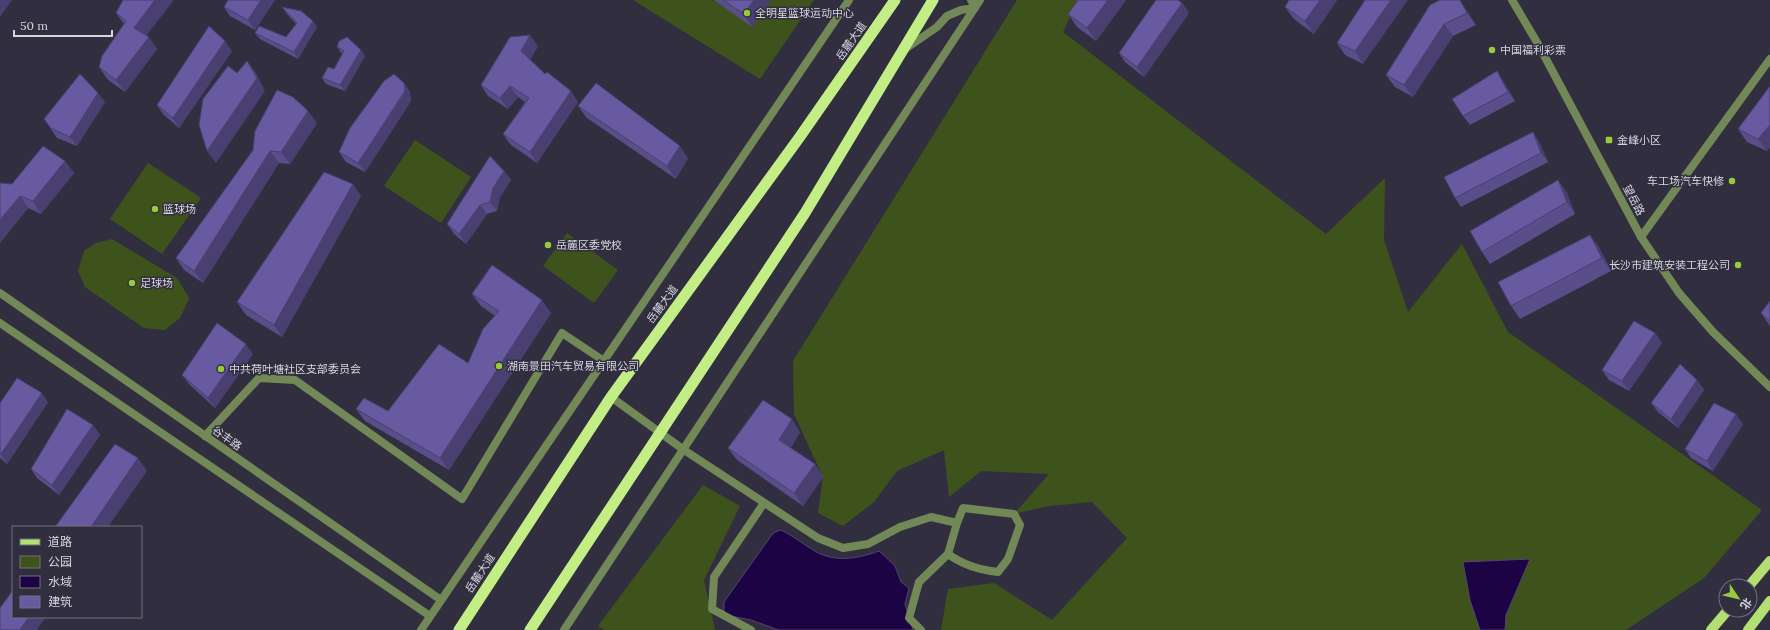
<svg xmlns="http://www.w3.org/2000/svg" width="1770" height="630" viewBox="0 0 1770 630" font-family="Lora,'Noto Sans SC',serif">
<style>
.green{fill:#3e531c}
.water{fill:#1c0344;stroke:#544272}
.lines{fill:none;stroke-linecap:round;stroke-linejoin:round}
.minor{stroke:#728856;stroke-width:8}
.tertiary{stroke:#728856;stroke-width:8}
.primary{stroke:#b3df73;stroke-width:10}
.trunk{stroke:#c3ee86;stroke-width:11}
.wall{fill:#594d8a}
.shaded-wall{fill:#493f70}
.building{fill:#685aa0;stroke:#493f70}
.poi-dot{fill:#97cc38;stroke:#312f3f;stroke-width:1.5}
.labels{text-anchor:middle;stroke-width:3;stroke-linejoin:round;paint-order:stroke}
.poi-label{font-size:11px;fill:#d6d5df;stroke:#312f3f;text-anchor:start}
.street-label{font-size:11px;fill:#d6d5df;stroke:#312f3f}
</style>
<rect width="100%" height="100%" fill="#312f3f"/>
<path class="green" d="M633,0H814L760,79Z
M1017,0H1078L1063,32L1326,234L1385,178L1384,240L1408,312L1462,244L1508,332L1762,510L1704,578L1626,630H941L948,589L994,583L1052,620L1127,538L1092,502L1049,506L1014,514L1049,474L981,471L949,497L944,450L897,471L874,502L843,526L818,513L823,477L794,414L793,361Z
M415,140L471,177L441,223L384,186Z
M148,163L201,198L162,254L110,219Z
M567,233L618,270L594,303L543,266Z
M112,239L177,278L189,298L180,318L165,330L144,328L85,287L78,271L84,251L96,243Z
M703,485L740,506L704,580L715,630H604L598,626Z"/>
<path class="water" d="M781,530C793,536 802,543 813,550C834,563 857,559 879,551L895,566L901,582L909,588L905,604L913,630H779L751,620L726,615L724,611V602L771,536L775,532Z
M1530,559L1506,615L1505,630H1480L1470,600L1463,562Z"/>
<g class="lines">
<path class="minor" d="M1641,237L1770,59
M611,397L684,450L818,538L843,548L868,544L900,527L931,517L957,523L963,508L1014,514L1020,525L1008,559L998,572C979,570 963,565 948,554L957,523
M205,436L259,378L295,380L462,499L562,333L604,361
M751,630L712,609L714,577L764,503
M921,630L909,618L919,582L948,554"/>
<path class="tertiary" d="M1512,0L1538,44L1641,237L1679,293L1713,332L1770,387
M905,49L937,27L947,16L961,10L975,8L971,0
M0,293L441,600
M0,323L430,616
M421,630L849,0
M564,630L980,0"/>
<path class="primary" d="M1749,586L1770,561
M1711,630L1728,610
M1748,630L1770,601"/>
<path class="trunk" d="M459,630L611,397L799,138L895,0
M530,630L805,213L933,0"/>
</g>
<path class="wall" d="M275,0L255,30L230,16L224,7Z
M714,0H771L752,27Z
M1078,0H1126L1096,41L1077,27L1068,14Z
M1289,0H1337L1314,34L1294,19L1285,7Z
M1365,0L1363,64L1345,55L1337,43Z
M173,1L146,35L157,49L125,92L108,80L99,67L124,24L116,13Z
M1182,3L1189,13L1144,77L1125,62L1119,53Z
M1463,5L1476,25L1453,36L1413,97L1395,87L1386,75Z
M282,7L313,21L317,27L298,59L260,39L255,33L286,37L296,24L286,13Z
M538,46L530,60L545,74L578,102L537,163L511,145L503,134L525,102L518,97L508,109L488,96L481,85Z
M337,47L365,56L345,91L326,84L322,78L334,69L342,54Z
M232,51L179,128L163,114L157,105Z
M1503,81L1515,101L1470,125L1463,116Z
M404,83L410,92L411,101L365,172L346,162L339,152Z
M1770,86L1767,151L1747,142L1738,129Z
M293,97L308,111L317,123L290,164L279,163L203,283L184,270L176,258Z
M105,102L77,146L57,138L44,119Z
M578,106L688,158L676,179L587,118Z
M1533,132L1539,142L1548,162L1461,207L1455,198Z
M65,161L74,173L41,214L28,208L0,243L12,184Z
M504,171L511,180L500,197L497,211L487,214L466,244L454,234L447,224Z
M1558,180L1567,193L1575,214L1490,264L1482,252Z
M361,196L282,337L246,315L237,302Z
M1599,247L1611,271L1520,319L1511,306Z
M472,294L551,313L449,470L365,421L356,409L388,411L468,363L495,316L481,306Z
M1770,301V326L1761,313Z
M1655,333L1662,343L1629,391L1609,380L1602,370Z
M253,354L215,408L189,384L182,375Z
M1697,380L1704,390L1678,428L1658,412L1651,403Z
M48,402L7,464L0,458V403Z
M1743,424L1713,471L1691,458L1685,449Z
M93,425L100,435L59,495L37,478L31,469Z
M800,432L790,448L815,464L823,477L803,506L737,460L728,448Z"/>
<path class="shaded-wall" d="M0,0H12L0,17Z
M155,0H172L173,1L143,40L134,28Z
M261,0H275L255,30L248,20Z
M754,0H771L752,27L744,14Z
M1108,0H1126L1096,41L1087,28Z
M1320,0H1337L1314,34L1305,21Z
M1391,0H1408L1363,64L1355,51Z
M1460,0L1463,5L1476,25L1467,13Z
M1182,3L1189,13L1144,77L1137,67Z
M313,21L317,27L298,59L294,52Z
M1444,24L1453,36L1413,97L1404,85Z
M530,35L538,46L529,62L521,51Z
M149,37L157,49L125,92L116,80Z
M225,41L232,51L179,128L173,118Z
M361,50L365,56L345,91L340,85Z
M247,61L256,73L265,91L216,163L207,151Z
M1497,71L1515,101L1508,92Z
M404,83L410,92L411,101L365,172L358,163Z
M510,86L518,97L508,109L500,98Z
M571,91L578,102L537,163L530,152Z
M98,93L105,102L77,146L70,137Z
M308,111L317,123L290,164L281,152Z
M1770,125V148L1767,151L1758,139Z
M1533,132L1539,142L1548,162L1541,153Z
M680,146L688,158L676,179L667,166Z
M270,151L279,163L203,283L194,271Z
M65,161L74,173L41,214L33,201Z
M504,171L511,180L500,197L497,211L490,202L493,188Z
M1558,180L1567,193L1575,214L1567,202Z
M353,184L361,196L282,337L274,325Z
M20,196L28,208L0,243V220Z
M480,205L487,214L466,244L459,234Z
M1590,235L1599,247L1611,271L1602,258Z
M542,300L551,313L449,470L440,458Z
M1655,333L1662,343L1629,391L1622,381Z
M246,344L253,354L215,408L208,398Z
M1697,380L1704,390L1678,428L1671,419Z
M42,393L48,402L7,464L1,454Z
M1736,414L1743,424L1713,471L1707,461Z
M792,419L800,432L788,453L779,440Z
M93,425L100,435L59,495L52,485Z
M138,458L147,471L108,527H91Z
M815,464L823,477L803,506L794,493Z
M29,617H46L37,630H20Z"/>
<path class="building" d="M123,0H155L134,28L149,37L116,80L99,67L102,56L126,21L116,13Z
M228,0H261L248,20L224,7Z
M723,0H754L744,14Z
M1078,0H1108L1087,28L1068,14Z
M1156,0H1178L1182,3L1137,67L1119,53Z
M1289,0H1320L1305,21L1285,7Z
M1365,0H1391L1355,51L1337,43Z
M1440,0H1460L1467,13L1444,24L1404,85L1386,75L1430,5Z
M282,7L301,11L313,21L294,52L255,33L259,26L286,37L297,23Z
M209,26L225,41L173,118L157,105Z
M530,35L521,51L545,74L547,72L571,91L530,152L503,134L529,98L510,86L500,98L481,85L510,37Z
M347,37L361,50L340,85L322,78L328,67L334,69L344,51L337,47L339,41Z
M247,61L257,78L207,151L199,125L203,99L228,66L237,73Z
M1497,71L1508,92L1463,116L1452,99Z
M80,74L98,93L70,137L51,128L44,119Z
M394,74L404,83L405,91L358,163L339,152L350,128L384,81Z
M596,83L680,146L667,166L578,106Z
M1770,86V125L1758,139L1738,129Z
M277,90L293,97L308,111L281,152L270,151L194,271L176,258L253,150L255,131Z
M1533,132L1541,153L1455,198L1444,177Z
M43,146L65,161L33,201L20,196L0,220V183L12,184Z
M490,156L504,171L493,188L490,202L480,205L459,234L447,224Z
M324,172L353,184L274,325L237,302Z
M1558,180L1567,202L1482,252L1470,231Z
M1590,235L1602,258L1511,306L1498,282Z
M492,265L542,300L440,458L356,409L364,398L388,411L439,344L468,363L483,329L499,311L472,294Z
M1770,301V321L1761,313Z
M1634,321L1655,333L1622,381L1602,370Z
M217,323L246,344L208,398L182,375Z
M1680,364L1697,380L1671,419L1651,403Z
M17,378L42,393L1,454H0V403Z
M763,400L792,419L779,440L815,464L794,493L728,448Z
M1714,403L1736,414L1707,461L1685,449Z
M67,409L93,425L52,485L31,469Z
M115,444L138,458L91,527H55Z
M13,590V617H29L20,630H0V608Z"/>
<g class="poi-dot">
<circle cx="747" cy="13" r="4"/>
<circle cx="1492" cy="50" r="4"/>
<rect x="1605" y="136" width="8" height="8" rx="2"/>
<circle cx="1732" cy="181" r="4"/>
<circle cx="155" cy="209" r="4"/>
<circle cx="548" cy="245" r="4"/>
<circle cx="1738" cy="265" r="4"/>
<circle cx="132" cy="283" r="4"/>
<circle cx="499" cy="366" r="4"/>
<circle cx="221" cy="369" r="4"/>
</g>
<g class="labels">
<g class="poi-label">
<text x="755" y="17">全明星篮球运动中心</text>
<text x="1500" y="54">中国福利彩票</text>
<text x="1617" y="144">金峰小区</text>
<text x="1724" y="185" text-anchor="end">车工场汽车快修</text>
<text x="163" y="213">篮球场</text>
<text x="556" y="249">岳麓区委党校</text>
<text x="1730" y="269" text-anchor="end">长沙市建筑安装工程公司</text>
<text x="140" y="287">足球场</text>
<text x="507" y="370">湖南景田汽车贸易有限公司</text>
<text x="229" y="373">中共荷叶塘社区支部委员会</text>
</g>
<g class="street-label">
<text transform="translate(851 41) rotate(-55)" y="4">岳麓大道</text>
<text transform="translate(1634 200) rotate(62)" y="4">望岳路</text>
<text transform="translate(662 304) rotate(-54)" y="4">岳麓大道</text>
<text transform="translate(227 438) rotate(35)" y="4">谷丰路</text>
<text transform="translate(480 573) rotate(-57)" y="4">岳麓大道</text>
</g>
</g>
<rect x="12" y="526" width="130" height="92" fill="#312f3f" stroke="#73717f"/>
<rect x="20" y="539" width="20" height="6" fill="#b3df73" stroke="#73717f"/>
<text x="48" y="546" font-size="12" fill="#d6d5df">道路</text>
<rect x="20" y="556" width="20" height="12" fill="#3e531c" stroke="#73717f"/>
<text x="48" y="566" font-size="12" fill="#d6d5df">公园</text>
<rect x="20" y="576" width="20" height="12" fill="#1c0344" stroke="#73717f"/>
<text x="48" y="586" font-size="12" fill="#d6d5df">水域</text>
<rect x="20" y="596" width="20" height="12" fill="#685aa0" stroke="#73717f"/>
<text x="48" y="606" font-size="12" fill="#d6d5df">建筑</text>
<g transform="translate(1738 598) rotate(125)"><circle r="19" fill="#312f3f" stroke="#73717f"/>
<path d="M0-3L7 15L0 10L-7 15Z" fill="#97cc38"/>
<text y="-6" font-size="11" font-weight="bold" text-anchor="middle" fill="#d6d5df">北</text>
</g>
<path d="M14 30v6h98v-6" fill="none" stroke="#d6d5df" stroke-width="2"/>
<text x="20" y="30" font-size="12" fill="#d6d5df" stroke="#312f3f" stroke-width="3" paint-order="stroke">50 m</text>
</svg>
